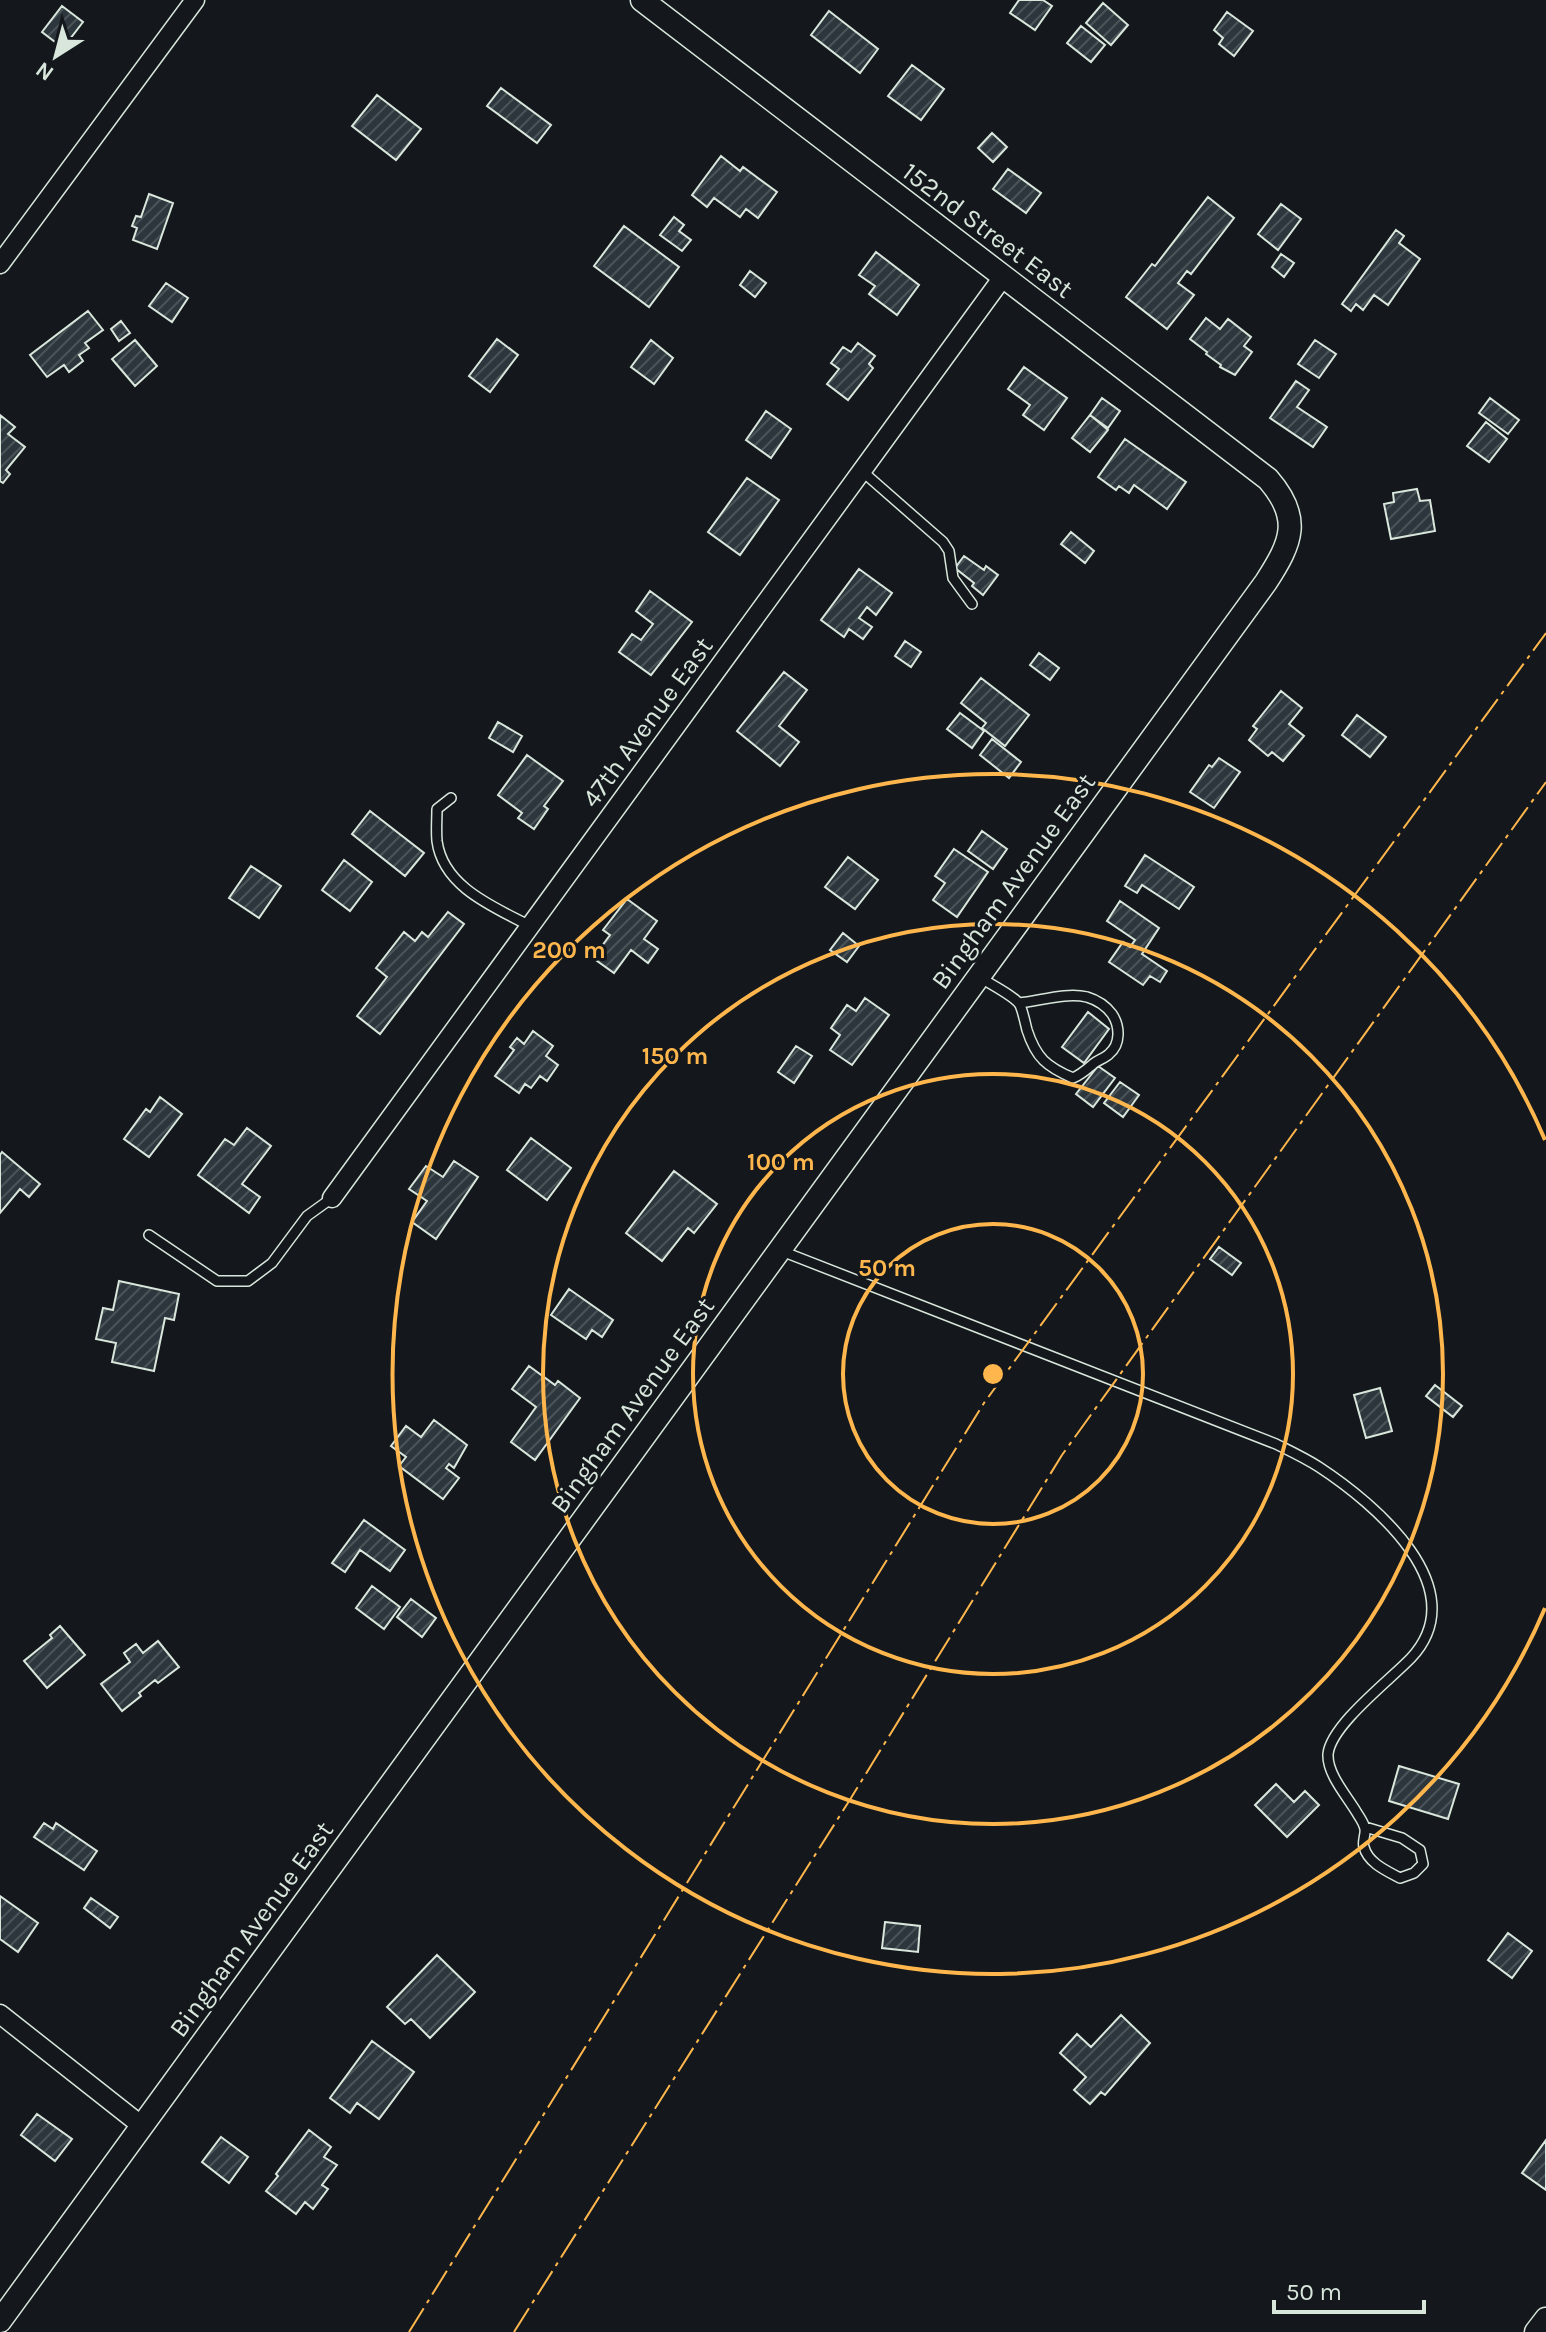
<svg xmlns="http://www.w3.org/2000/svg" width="1546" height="2332" viewBox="0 0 1546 2332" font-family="Karla,sans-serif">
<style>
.building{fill:url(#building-hatch);stroke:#d8e6dc;stroke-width:2}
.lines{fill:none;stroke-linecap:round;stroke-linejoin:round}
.service-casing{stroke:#d8e6dc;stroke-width:12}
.minor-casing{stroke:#d8e6dc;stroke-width:21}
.tertiary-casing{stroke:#d8e6dc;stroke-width:25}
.service{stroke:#14181c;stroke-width:9}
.minor{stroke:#14181c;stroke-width:18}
.tertiary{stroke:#14181c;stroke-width:22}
.power{stroke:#ffb74d;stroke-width:2;stroke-dasharray:28 6 4 6;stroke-linecap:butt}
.ring{fill:none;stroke:#ffb74d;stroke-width:4}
.labels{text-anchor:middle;stroke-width:6;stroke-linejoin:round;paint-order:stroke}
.street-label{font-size:26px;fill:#d8e6dc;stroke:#14181c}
.centre{fill:#ffb74d;stroke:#14181c;stroke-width:4}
.ring-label{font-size:24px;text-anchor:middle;font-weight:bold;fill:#ffb74d;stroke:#14181c;stroke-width:6;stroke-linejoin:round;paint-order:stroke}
</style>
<defs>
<pattern id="building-hatch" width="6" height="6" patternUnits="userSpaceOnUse" patternTransform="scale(2)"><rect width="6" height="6" fill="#2c363c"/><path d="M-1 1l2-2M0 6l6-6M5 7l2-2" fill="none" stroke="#4a5358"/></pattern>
</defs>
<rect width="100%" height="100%" fill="#14181c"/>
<path class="building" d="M1019,0H1043L1052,6L1035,30L1010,13Z
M1103,3L1128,25L1111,45L1086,23Z
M62,6L83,22L63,48L42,32Z
M829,11L878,49L860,73L811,35Z
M1227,12L1253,31L1234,56L1219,44L1223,38L1214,30Z
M1081,26L1105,45L1091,62L1067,43Z
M912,65L944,89L921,120L888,96Z
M501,88L551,125L537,143L487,106Z
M377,95L421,129L396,160L352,126Z
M992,133L1007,147L993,162L978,148Z
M721,156L740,171L743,167L777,192L758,218L746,209L740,217L714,198L707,207L692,195Z
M1008,169L1041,193L1026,213L993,189Z
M149,194L173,203L157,249L133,240L137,228L132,226L136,216L141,217Z
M1208,197L1234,218L1191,274L1187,271L1178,283L1194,295L1167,329L1126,297L1152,264L1155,266Z
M1281,204L1301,219L1278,250L1258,234Z
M674,217L684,225L679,231L691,240L682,251L660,235Z
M624,226L679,267L649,307L594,266Z
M1396,230L1404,236L1399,243L1420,259L1388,305L1374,295L1363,310L1356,304L1351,311L1342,304Z
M876,252L919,285L897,315L869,294L875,286L859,275Z
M1281,254L1294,263L1284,277L1272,267Z
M750,271L766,283L755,297L740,285Z
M166,283L188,298L172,322L149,306Z
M88,311L103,330L85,343L89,348L79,355L83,361L69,372L64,365L47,377L30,355Z
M1206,318L1220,329L1228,319L1251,337L1244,346L1252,352L1235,375L1220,367L1221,365L1206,354L1207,352L1190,339Z
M121,321L130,333L119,341L111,329Z
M497,339L518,355L490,392L469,376Z
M135,340L157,366L135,386L112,359Z
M651,340L673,358L654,384L631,367Z
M1315,340L1336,354L1319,378L1298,364Z
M858,343L875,356L869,364L873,368L848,400L827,384L839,369L831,363L843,347L851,352Z
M1024,367L1067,398L1044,430L1023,415L1030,405L1008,389Z
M1296,381L1309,390L1297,407L1327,427L1313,447L1270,418Z
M1102,398L1120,411L1108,428L1090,415Z
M1490,398L1519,420L1508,434L1479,413Z
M766,411L791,429L771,458L746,440Z
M0,415L15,427L8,434L25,447L6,470L10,474L3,483L0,481Z
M1090,415L1108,430L1090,452L1072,438Z
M1486,422L1507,439L1489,462L1467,446Z
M1125,439L1186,482L1167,509L1134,485L1129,493L1119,486L1116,490L1098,477Z
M747,478L779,500L740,555L708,532Z
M1417,489L1420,501L1430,500L1435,531L1391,539L1384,504L1394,502L1393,493Z
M1071,532L1094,551L1085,563L1061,544Z
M964,556L984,570L986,566L998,575L983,595L972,586L974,583L955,568Z
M859,569L892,593L876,615L867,607L859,618L872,627L863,639L849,629L844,637L821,620Z
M650,591L692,622L651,675L619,652L632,634L641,640L653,624L636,611Z
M905,641L921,652L911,667L895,656Z
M1039,653L1059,668L1050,680L1030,665Z
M784,672L807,690L779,726L799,742L780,766L737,731Z
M981,678L1029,715L1005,746L982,728L986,723L961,703Z
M1281,691L1302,708L1289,724L1304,736L1283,761L1272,752L1268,756L1249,740L1257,729L1253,726Z
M960,713L984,731L972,748L947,729Z
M1357,715L1386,737L1370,757L1342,735Z
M498,722L522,736L513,752L489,738Z
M992,739L1021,762L1009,778L980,755Z
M527,755L563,781L544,806L548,809L534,829L518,818L522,813L498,795Z
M1219,758L1240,772L1214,808L1190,792L1209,765L1212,767Z
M370,811L424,853L405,876L352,834Z
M982,831L1007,849L993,869L968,851Z
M954,849L988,872L957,917L933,900L945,883L935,876Z
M1145,855L1194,887L1179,909L1142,885L1137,893L1125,886Z
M848,857L878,880L855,909L825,887Z
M344,860L372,882L350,911L322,890Z
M251,866L281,886L259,918L229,898Z
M627,899L657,921L644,939L658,949L648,963L631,950L614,973L593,958L610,935L603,930Z
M1120,901L1159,928L1142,954L1167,971L1160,982L1150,976L1143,985L1109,962L1123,942L1130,947L1135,940L1107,921Z
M448,912L464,924L380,1034L357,1016L387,977L376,968L404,932L415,941L422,932L428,937Z
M843,933L859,946L847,962L830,950Z
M865,998L889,1015L852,1065L830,1050L840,1035L831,1028L847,1005L856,1011Z
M1088,1012L1109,1029L1084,1063L1062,1047Z
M533,1031L553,1046L546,1056L558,1065L547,1081L540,1076L531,1088L525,1084L519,1093L495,1076L514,1050L510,1047L517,1038L524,1044Z
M796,1046L812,1056L794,1083L778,1072Z
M1098,1066L1115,1078L1093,1107L1076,1094Z
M1120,1082L1139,1095L1123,1117L1104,1103Z
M160,1097L182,1114L149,1157L124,1139L146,1109L150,1112Z
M247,1128L271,1146L242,1184L260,1197L249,1213L198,1175L225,1139L234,1145Z
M531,1138L571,1168L547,1200L507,1170Z
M2,1152L40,1184L29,1197L20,1189L0,1213V1155Z
M454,1161L478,1177L436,1239L412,1222L427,1201L409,1189L426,1166L443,1177Z
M674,1171L717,1204L694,1233L688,1228L662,1261L626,1233Z
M1219,1247L1241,1263L1232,1275L1210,1259Z
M119,1281L179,1294L174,1320L165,1318L154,1371L112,1362L116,1343L96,1339L103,1308L113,1310Z
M569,1289L613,1320L602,1337L592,1330L586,1339L551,1315Z
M529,1366L555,1385L558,1381L580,1398L535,1460L511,1442L536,1407L512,1389Z
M1435,1385L1462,1406L1453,1417L1426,1396Z
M1380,1388L1392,1431L1366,1438L1354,1395Z
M434,1420L467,1445L454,1468L449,1464L446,1468L459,1478L443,1499L399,1466L406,1457L391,1446L406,1426L421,1437Z
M364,1520L405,1550L390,1571L360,1550L345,1572L332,1563Z
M372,1586L400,1607L384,1629L356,1608Z
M411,1599L436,1618L422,1637L397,1617Z
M60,1626L85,1655L47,1688L24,1661L52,1638L50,1635Z
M158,1641L179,1667L158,1683L155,1680L139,1693L141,1696L122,1711L101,1684L130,1662L124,1653L136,1644L143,1653Z
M1399,1766L1459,1784L1448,1819L1389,1801Z
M1276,1784L1294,1802L1305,1791L1319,1805L1287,1837L1255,1805Z
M44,1823L53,1829L56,1823L97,1851L84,1870L34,1837Z
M0,1896L38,1923L18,1952L0,1939Z
M91,1898L118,1917L110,1928L84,1908Z
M885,1922L920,1926L918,1952L882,1948Z
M1508,1933L1532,1951L1512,1978L1488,1960Z
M437,1955L475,1992L430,2038L411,2019L405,2024L387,2007Z
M1121,2015L1150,2043L1105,2095L1101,2092L1090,2104L1074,2090L1086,2077L1060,2053L1077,2034L1091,2047Z
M372,2041L414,2072L379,2119L357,2103L350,2113L330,2098Z
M37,2114L72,2139L55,2161L21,2135Z
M309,2130L331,2147L324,2157L337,2165L322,2185L328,2189L313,2209L305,2202L296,2214L266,2191L278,2176L276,2174Z
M221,2137L248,2157L229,2183L202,2162Z
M1546,2140V2190L1522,2173Z"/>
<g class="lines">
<g class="service-casing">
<path id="service" d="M862,471L943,542L949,551L953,578L972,604
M451,798L437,809C437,819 436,830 437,841C443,887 494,907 530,926
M978,976C988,983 1015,996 1020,1005C1023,1012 1025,1022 1027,1030C1036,1058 1047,1067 1073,1078C1082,1074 1086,1070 1093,1064C1098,1060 1105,1058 1109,1054C1121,1044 1120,1026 1112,1014C1106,1006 1097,1000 1087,997C1066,992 1040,1001 1019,1003
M149,1235L217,1281H248L272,1263L307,1216L332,1198
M779,1250L1276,1444C1290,1451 1305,1458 1319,1467C1374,1503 1476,1588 1411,1658C1390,1680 1331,1725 1328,1754C1327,1774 1347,1796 1357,1813C1360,1818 1364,1823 1365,1829C1366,1834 1362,1842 1364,1847C1368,1863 1387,1871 1400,1878L1414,1873L1423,1864L1420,1850L1402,1838L1365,1827"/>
</g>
<g class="minor-casing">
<path id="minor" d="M0,264L195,0
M332,1198L1003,277
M0,2014L142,2126"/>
</g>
<g class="tertiary-casing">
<path id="tertiary" d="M0,2321L1266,582C1292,542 1302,518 1268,479L642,0
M1536,2332L1546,2319"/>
</g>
<use href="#service" class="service"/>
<use href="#minor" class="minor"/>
<use href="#tertiary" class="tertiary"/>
<path class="power" d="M409,2332L984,1403L1546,633
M514,2332L851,1798L1062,1455L1546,782"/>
</g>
<g class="ring">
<circle cx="993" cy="1374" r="150"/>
<circle cx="993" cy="1374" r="300"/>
<circle cx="993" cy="1374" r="450"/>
<path d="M1545 1608A600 600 0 1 1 1545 1140"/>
</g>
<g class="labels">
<g class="street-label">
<text transform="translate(988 230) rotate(37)" y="9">152nd Street East</text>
<text transform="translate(647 722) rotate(-54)" y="9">47th Avenue East</text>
<text transform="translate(1013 881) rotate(-54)" y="9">Bingham Avenue East</text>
<text transform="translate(632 1405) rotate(-54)" y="9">Bingham Avenue East</text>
<text transform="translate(251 1929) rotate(-54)" y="9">Bingham Avenue East</text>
</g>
</g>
<circle cx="993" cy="1374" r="12" class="centre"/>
<g class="ring-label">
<text x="569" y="958">200 m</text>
<text x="675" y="1064">150 m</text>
<text x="781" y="1170">100 m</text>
<text x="887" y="1276">50 m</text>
</g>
<g transform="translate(56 56) rotate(216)" stroke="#14181c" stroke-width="6" paint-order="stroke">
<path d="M0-6L14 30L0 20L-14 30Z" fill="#d8e6dc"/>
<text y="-12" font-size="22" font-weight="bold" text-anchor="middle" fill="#d8e6dc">N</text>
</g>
<path d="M1274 2300v12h150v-12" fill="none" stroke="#d8e6dc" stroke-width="4"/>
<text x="1286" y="2300" font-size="24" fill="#d8e6dc" stroke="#14181c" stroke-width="6" paint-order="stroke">50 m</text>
</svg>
